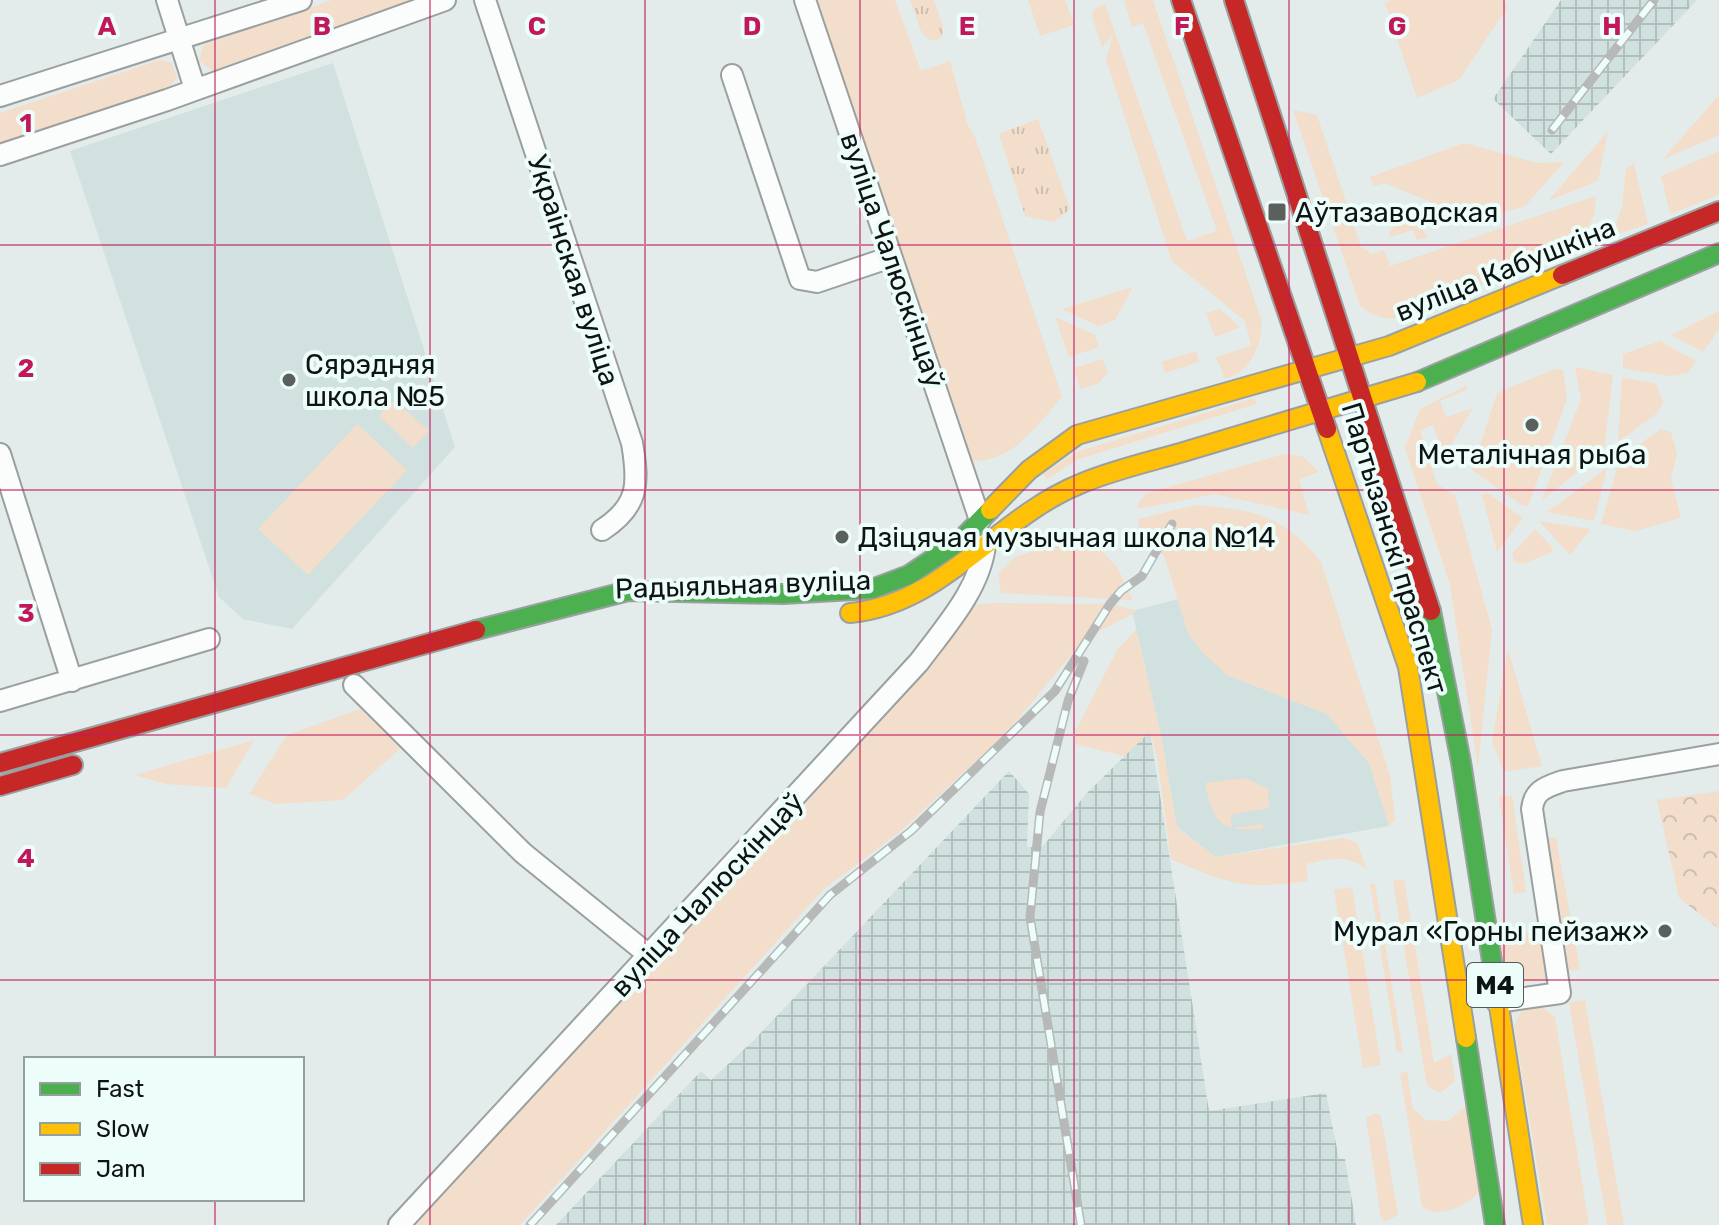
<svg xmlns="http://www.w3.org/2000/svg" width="1719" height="1225" viewBox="0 0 1719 1225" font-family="Rubik,sans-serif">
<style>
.built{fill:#d0e1df}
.industrial{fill:url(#industrial-grid)}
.grass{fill:#f2deca}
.forest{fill:url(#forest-crowns)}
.park{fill:url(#park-tufts)}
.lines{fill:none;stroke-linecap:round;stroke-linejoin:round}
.street-casing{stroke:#9aa09f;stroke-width:24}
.fast-casing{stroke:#9aa09f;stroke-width:22}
.slow-casing{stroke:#9aa09f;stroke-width:22}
.jam-casing{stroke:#9aa09f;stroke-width:22}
.street{stroke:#fbfcfc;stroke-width:20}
.fast{stroke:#4caf50;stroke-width:18}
.slow{stroke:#ffc107;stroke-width:18}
.jam{stroke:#c62828;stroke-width:18}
.rail-casing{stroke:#b7b9b9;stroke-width:9}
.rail{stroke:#ecfdfa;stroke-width:6;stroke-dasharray:18;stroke-linecap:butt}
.grid{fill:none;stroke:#c2185b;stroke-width:2;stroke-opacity:0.55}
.poi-dot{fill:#59605e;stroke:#ecfdfa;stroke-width:3}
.labels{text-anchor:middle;stroke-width:8;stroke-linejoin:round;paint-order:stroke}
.shield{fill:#ecfdfa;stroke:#515a58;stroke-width:2}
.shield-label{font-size:26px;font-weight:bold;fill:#0e1413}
.poi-label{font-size:28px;fill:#0e1413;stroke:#ecfdfa;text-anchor:start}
.street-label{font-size:28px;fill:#0e1413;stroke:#ecfdfa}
.grid-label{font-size:26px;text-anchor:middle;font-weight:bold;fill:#c2185b;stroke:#ecfdfa;stroke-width:8;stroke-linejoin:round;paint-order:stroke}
</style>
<defs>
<pattern id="industrial-grid" width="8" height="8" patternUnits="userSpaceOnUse" patternTransform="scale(2)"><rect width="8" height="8" fill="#d0e1df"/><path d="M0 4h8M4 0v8" fill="none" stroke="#b1c0be"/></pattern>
<pattern id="forest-crowns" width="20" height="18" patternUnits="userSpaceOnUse" patternTransform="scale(2)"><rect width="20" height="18" fill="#f2deca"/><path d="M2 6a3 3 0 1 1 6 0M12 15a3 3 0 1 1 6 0" fill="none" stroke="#cebead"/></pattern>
<pattern id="park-tufts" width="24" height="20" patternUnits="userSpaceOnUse" patternTransform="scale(2)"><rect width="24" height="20" fill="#f2deca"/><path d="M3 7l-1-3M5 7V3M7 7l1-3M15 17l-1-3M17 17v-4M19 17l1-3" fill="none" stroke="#cebead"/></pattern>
</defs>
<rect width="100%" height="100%" fill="#e3ecea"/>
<path class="built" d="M333,63L455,447L292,629L243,619L219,597L70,151Z
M1178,599L1188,633L1227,675L1327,714L1369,763L1389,826L1216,857L1177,827L1161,736L1132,611Z"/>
<path class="industrial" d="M1561,0H1697L1551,154L1493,99Z
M1150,731L1209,1111L1326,1093L1339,1159H1345L1356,1225H556L701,1071L711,1080L753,1041L1009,771L1029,794L1027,847H1042L1087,793Z"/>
<path class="grass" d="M332,0H423L213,71L199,61L203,45Z
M818,0H895L921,71L950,61L968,126L975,137L1062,397C1036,426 1015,461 972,461Z
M1028,0H1065L1074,25L1040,36Z
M1124,0H1153L1261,319C1263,344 1252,371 1225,379L1216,357L1251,346L1245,321L1172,261L1106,60L1113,35L1102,47L1092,16L1094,9L1105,4L1187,241L1217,231L1143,23L1132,27Z
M1391,0H1505L1507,8L1459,80L1417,98L1385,3Z
M160,60L171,62L177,78L169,88L0,144V113Z
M1719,95V135L1662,160Z
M1293,110L1317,115L1361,247L1372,254L1384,250L1390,266L1596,196C1595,220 1590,232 1570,246L1411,316C1390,320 1378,320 1360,306Z
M1608,131L1598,181L1548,201Z
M1464,143L1538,163L1564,162L1525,206L1458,225L1452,211L1385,183L1374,186L1370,177Z
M1719,151V195L1670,214L1661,176Z
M1634,163L1648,224L1612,236L1622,206L1626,169Z
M1407,220L1419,225L1428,237L1417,240L1413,230L1391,237L1389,233L1398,222Z
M1133,287L1115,320L1098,326L1062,309Z
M1220,309L1240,327L1215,337L1206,313Z
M1719,311V329L1703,352L1671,335Z
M1055,317L1095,335L1099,347L1069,357Z
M1660,341L1696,361L1688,373L1669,376L1623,368V354Z
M1196,351L1199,362L1165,373L1161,362Z
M1103,359L1108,372L1099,383L1080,389L1074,368Z
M1575,367L1613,375L1604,451L1542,500L1581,399Z
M1555,369L1563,370L1567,399L1528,506H1523L1472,470L1497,393Z
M1622,377L1656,384L1663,403L1656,414L1618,442Z
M1467,385L1466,390L1440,401L1446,417L1473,408L1444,457L1433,425L1420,430L1437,484L1455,495L1492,630L1478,767L1450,585L1405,448L1420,409Z
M1255,398L1257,404L1079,459L1047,479L1043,474L1076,452Z
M394,400L429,431L413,448L379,416Z
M357,424L407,470L308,575L258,529Z
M1661,429L1671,432L1677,454L1671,479L1681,518L1635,531L1601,524L1620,458Z
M1284,454L1302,456L1319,472L1299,479L1309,515L1215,494L1138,509V503L1147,493Z
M1607,468L1594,521L1547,512Z
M1488,493L1523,518L1497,552L1482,495Z
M1196,505C1255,510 1283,515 1321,562L1390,775L1395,820L1389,826L1369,763L1327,714L1227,675L1203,653L1188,633L1165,558L1140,530L1138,519Z
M1539,521L1591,529L1570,555Z
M1535,529L1553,548L1552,552L1523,564L1515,562L1512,554Z
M1086,535L1118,568L1132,600L1001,593L998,574L1015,557Z
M993,603L1110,604L1138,611L1084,639L1010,729L902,830L823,890L520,1225H410L966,606Z
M1136,630L1161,734L1177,828L1216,857L1343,838L1357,843L1367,869C1347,854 1329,859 1306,864L1308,881C1245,890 1228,884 1171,859L1157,757L1150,732L1124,756L1075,744V732L1117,650Z
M1508,649L1542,766L1504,772L1492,741Z
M360,709L374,717L401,748L343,800L276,804L249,794L287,735Z
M254,740L226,788L166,784L135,775Z
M1246,778L1268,789L1269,808L1230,815L1232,828L1263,824V829C1220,832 1214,824 1205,783Z
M1512,795L1526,892L1514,894L1499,797Z
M1556,837L1580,969L1564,971L1541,839Z
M1404,879L1434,1063L1451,1054L1455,1081L1440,1093L1427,1086L1393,881Z
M1370,884H1375L1403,1052H1397Z
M1352,887L1381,1065L1363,1068L1334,890Z
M1494,924L1540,935L1548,978L1511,985Z
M1585,1000L1624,1225H1607L1569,1002Z
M1541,1006L1555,1017L1589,1225H1547L1514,1026L1522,1009Z
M1407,1072L1413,1109L1426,1120L1448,1121L1466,1106L1479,1192C1468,1205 1436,1221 1422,1206L1400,1073Z
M1376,1113L1381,1116L1398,1215L1386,1221L1381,1218L1366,1118Z"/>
<path class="forest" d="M1719,791V929L1679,898L1657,800Z"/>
<path class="park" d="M910,0H934L943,26L942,36L936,40H929L922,34Z
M1038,119L1070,209L1054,222L1025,216L999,134Z"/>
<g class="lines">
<g class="street-casing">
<path id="street" d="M167,0L195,89
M485,0L632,443C639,484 639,506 602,530
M805,0L980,520
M732,75L800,279L817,282L891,257
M0,96L301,0
M0,155L167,100L445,0
M0,454L72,681
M354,685L523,853L650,956
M0,701L209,639
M1497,1002L1560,993L1532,809C1534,790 1546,787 1563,781L1719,754
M399,1225L919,662C945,627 980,589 985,545"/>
</g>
<g class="fast-casing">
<path id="fast" d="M1417,382L1719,253
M1431,611L1461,762L1494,974
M476,630L628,591L783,594L872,589L909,575L960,541L990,510
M1466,1038L1495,1225"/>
</g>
<g class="slow-casing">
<path id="slow" d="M1327,429L1408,667L1466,1038
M990,510L1029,470L1077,435L1389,346L1562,275
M850,613C944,604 996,518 1080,484C1115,469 1154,461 1190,450C1266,427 1342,405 1417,382
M1494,974L1533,1225"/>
</g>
<g class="jam-casing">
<path id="jam" d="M1181,0L1327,429
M1234,0L1431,611
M1562,275L1719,211
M0,763L476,630
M0,786L73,765"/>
</g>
<use href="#street" class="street"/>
<use href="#fast" class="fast"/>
<use href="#slow" class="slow"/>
<use href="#jam" class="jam"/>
<g class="rail-casing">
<path id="rail" d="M1552,130L1654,0
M530,1225L830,895L911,831L1055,691L1110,604L1121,591L1142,576L1172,524
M1081,1225L1030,917L1040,812L1068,701L1084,661"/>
</g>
<use href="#rail" class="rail"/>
</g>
<path class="grid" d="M215,0V1059M430,0V1225M645,0V1225M860,0V1225M1074,0V1225M1289,0V1225M1504,0V1225M0,245H1719M0,490H1719M0,735H1719M0,980H1719M215,1199V1225"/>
<g class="poi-dot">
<rect x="1267" y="202" width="20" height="20" rx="4"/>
<circle cx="289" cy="380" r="8"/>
<circle cx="1532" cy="425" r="8"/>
<circle cx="842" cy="537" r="8"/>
<circle cx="1665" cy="931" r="8"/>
</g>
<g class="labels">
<rect class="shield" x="1467" y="963" width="56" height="44" rx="6"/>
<g class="shield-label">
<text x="1495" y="994">М4</text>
</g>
<g class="poi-label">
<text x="1295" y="222">Аўтазаводская</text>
<text x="305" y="374">Сярэдняя<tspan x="305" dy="32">школа №5</tspan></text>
<text x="1532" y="464" text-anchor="middle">Металічная рыба</text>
<text x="858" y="547">Дзіцячая музычная школа №14</text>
<text x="1649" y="941" text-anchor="end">Мурал «Горны пейзаж»</text>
</g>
<g class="street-label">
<text transform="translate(893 260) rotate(71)" y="10">вуліца Чалюскінцаў</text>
<text transform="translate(1505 269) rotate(-22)" y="10">вуліца Кабушкіна</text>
<text transform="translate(574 270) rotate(72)" y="10">Украінская вуліца</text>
<text transform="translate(1395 548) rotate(73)" y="10">Партызанскі праспект</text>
<text transform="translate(743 584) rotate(-2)" y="10">Радыяльная вуліца</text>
<text transform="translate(707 894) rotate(-47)" y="10">вуліца Чалюскінцаў</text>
</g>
</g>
<g class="grid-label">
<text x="107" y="35">A</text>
<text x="322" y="35">B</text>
<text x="537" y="35">C</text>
<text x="752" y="35">D</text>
<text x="967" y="35">E</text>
<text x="1182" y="35">F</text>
<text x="1397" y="35">G</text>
<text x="1612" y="35">H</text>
<text x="26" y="132">1</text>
<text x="26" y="377">2</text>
<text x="26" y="622">3</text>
<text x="26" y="867">4</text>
</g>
<rect x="24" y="1057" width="280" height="144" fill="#ecfdfa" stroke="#93a09e" stroke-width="2"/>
<rect x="40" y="1083" width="40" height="12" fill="#4caf50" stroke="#93a09e" stroke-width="2"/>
<text x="96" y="1097" font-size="24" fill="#0e1413">Fast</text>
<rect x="40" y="1123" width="40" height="12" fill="#ffc107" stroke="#93a09e" stroke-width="2"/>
<text x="96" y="1137" font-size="24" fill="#0e1413">Slow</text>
<rect x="40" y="1163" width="40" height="12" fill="#c62828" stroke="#93a09e" stroke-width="2"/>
<text x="96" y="1177" font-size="24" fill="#0e1413">Jam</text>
</svg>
